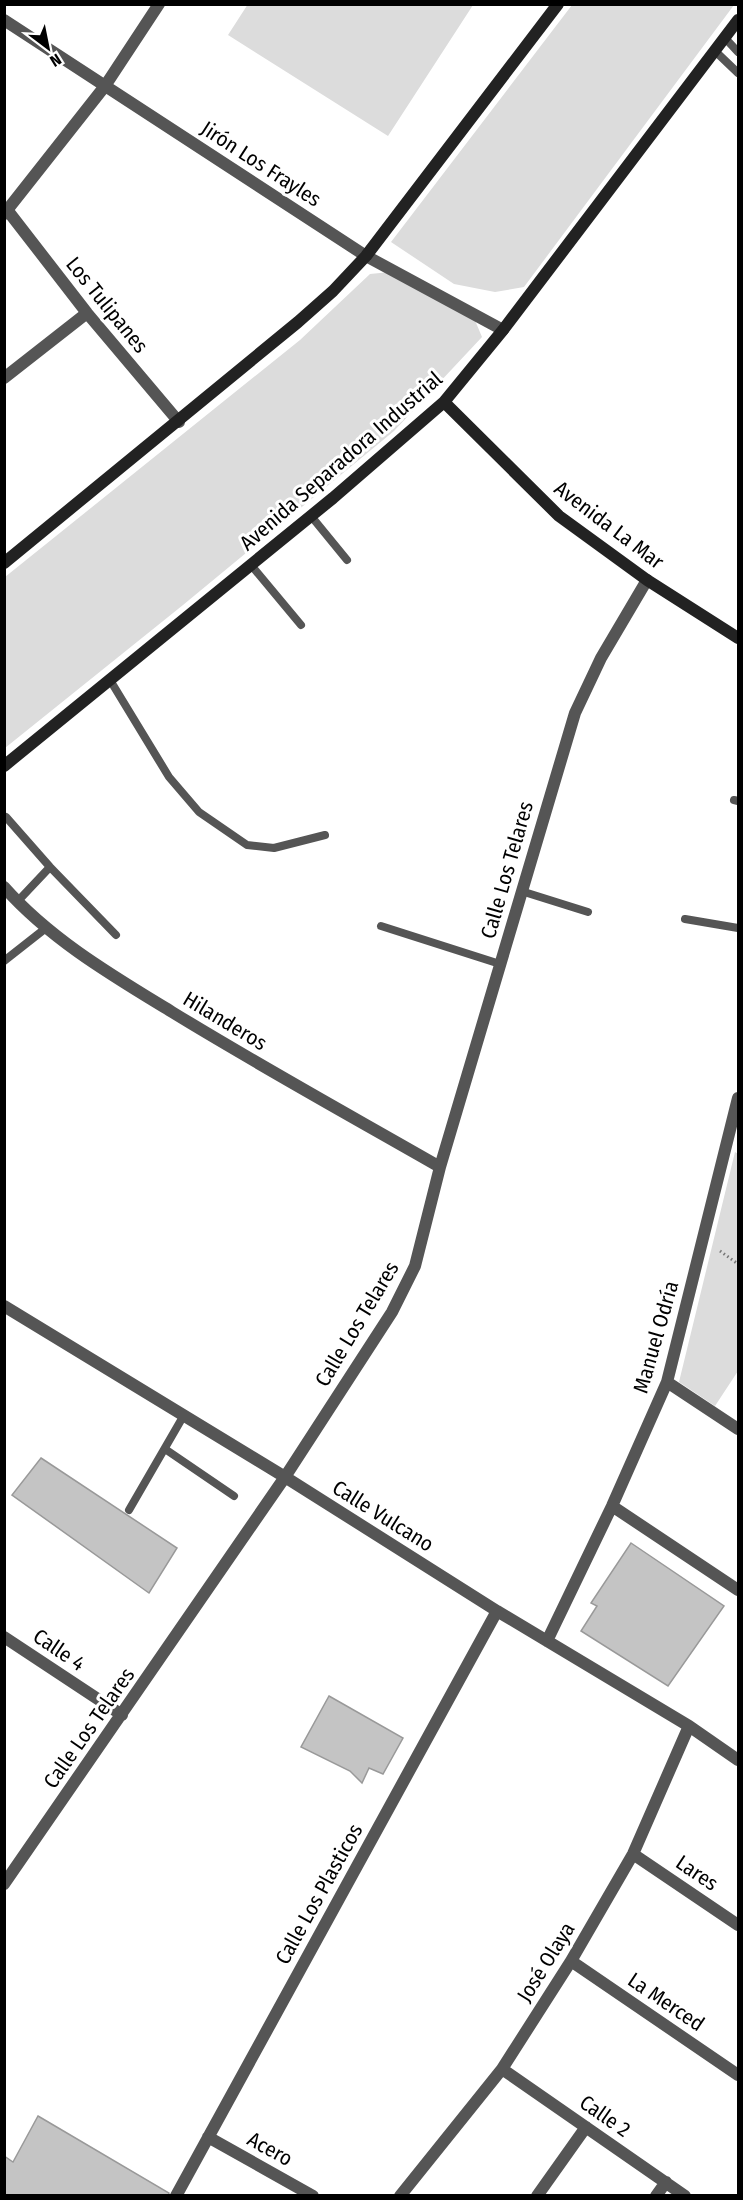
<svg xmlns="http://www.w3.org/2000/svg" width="743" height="2200" viewBox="0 0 743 2200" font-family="'Fira Sans Condensed',sans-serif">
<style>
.green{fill:#dcdcdc}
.building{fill:#c4c4c4;stroke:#999;stroke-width:1.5}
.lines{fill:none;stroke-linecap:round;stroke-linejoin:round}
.path{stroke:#777;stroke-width:3;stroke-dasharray:1.5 3;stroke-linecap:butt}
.lane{stroke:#555;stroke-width:8}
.street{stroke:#555;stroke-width:12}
.secondary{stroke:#222;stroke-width:12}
.labels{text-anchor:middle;stroke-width:6;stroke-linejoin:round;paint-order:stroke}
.street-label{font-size:21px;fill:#000;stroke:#fff}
</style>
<rect width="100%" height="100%" fill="#fff"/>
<path class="green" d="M248,4H473V5L388,136L228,35Z
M572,5H734L524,287L495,292L454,284L391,242Z
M390,272L474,318L482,337L394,431L183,605L5,748V577L300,340L370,274Z
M735,1152L738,1154V1371L715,1406L679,1382Z"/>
<path class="building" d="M41,1458L177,1548L149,1593L12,1495Z
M631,1543L724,1606L668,1686L581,1631L597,1606L591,1603Z
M329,1696L403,1738L383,1774L369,1768L362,1783L350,1771L301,1747Z
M38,2116L169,2193L168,2196H4V2156L13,2162Z"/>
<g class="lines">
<path class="path" d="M720,1251L738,1264"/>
<path class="lane" d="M725,38L738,52
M715,51L738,73
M311,516L347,560
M251,565L301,625
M110,680L169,777L199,812L247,845L274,848L325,835
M734,800L738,801
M6,817L50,867L116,935
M521,891L588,912
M17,902L50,867
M685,919L738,928
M381,926L500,964
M4,961L46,928
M165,1449L234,1496
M129,1510L184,1415"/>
<path class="street" d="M4,20L366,256L503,330
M8,211L87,313L179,422
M4,214L105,86L159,4
M4,378L87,313
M4,887C51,940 113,976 172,1012C260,1066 351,1116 440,1167
M4,1306L285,1477L497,1611L689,1726L738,1760
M667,1382L738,1429
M612,1506L738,1590
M4,1637L122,1715
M547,1641L612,1506L667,1382L738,1098
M633,1854L738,1925
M4,1884L285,1477L392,1312L415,1266L440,1167L575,713L601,658L647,580
M571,1961L738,2075
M502,2069L685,2196
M208,2137L313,2196
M176,2196L497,1611
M400,2196L502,2069L571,1961L633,1854L689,1726
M537,2196L586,2127
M656,2196L666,2182"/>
<path class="secondary" d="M444,402L559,516L647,580L738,638
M4,563L298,322L333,291L366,256L558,4
M4,766L333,498L444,402L503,330L738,20"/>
</g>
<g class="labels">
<g class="street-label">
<text transform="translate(261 164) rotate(33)" y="7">Jirón Los Frayles</text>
<text transform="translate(107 305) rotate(51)" y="7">Los Tulipanes</text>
<text transform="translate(341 461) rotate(-41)" y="7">Avenida Separadora Industrial</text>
<text transform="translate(609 525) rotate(37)" y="7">Avenida La Mar</text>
<text transform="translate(507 870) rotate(-74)" y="7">Calle Los Telares</text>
<text transform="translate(225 1021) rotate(31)" y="7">Hilanderos</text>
<text transform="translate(357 1324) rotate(-59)" y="7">Calle Los Telares</text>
<text transform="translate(656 1337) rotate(-74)" y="7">Manuel Odría</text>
<text transform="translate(383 1516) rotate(32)" y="7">Calle Vulcano</text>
<text transform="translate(59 1650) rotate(34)" y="7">Calle 4</text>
<text transform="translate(89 1728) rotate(-55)" y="7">Calle Los Telares</text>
<text transform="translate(697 1873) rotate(34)" y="7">Lares</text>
<text transform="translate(319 1894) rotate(-61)" y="7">Calle Los Plasticos</text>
<text transform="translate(546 1962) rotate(-58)" y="7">José Olaya</text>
<text transform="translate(666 2002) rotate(34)" y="7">La Merced</text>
<text transform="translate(605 2116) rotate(35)" y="7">Calle 2</text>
<text transform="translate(270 2149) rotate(29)" y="7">Acero</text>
</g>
</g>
<rect width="743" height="2200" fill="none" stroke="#000000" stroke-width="12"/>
<g transform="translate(48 48) rotate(148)" stroke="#ffffff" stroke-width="4.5" paint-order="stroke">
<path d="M0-4.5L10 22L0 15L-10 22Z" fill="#000000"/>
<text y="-9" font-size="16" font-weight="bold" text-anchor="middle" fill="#000000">N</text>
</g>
</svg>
